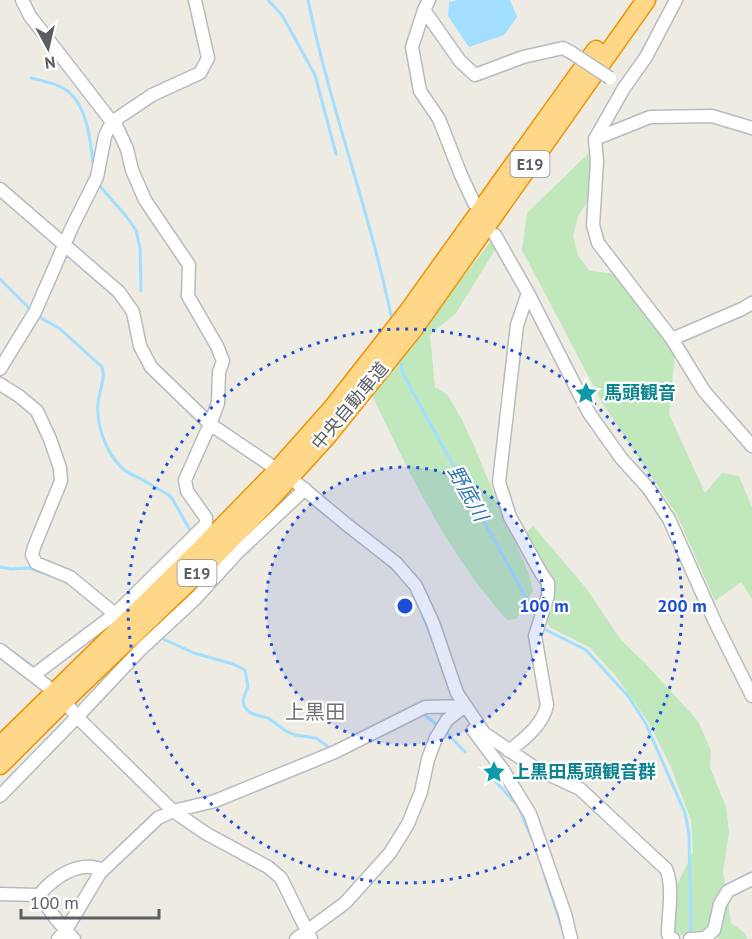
<svg xmlns="http://www.w3.org/2000/svg" width="752" height="939" viewBox="0 0 752 939" font-family="'PT Sans','Noto Sans JP',sans-serif">
<style>
.green{fill:#c0e8bc}
.water{fill:#a1deff}
.lines{fill:none;stroke-linecap:round;stroke-linejoin:round}
.stream{stroke:#a1deff;stroke-width:3}
.minor-casing{stroke:#b7bbc0;stroke-width:15}
.highway-casing{stroke:#f09100;stroke-width:21}
.minor{stroke:#fff;stroke-width:12}
.highway{stroke:#ffd788;stroke-width:18}
.minor-bridge-casing{stroke:#b7bbc0;stroke-width:15;stroke-linecap:butt}
.minor-bridge{stroke:#fff;stroke-width:12}
.ring{fill:none;stroke:#1d4ed8;stroke-width:3;stroke-dasharray:3 6}
.labels{text-anchor:middle;stroke-width:4.5;stroke-linejoin:round;paint-order:stroke}
.shield{fill:#fff;stroke:#8c8f92;stroke-width:1.5}
.shield-label{font-size:16px;font-weight:bold;fill:#5a5f64}
.culture-label{font-size:18px;font-weight:bold;fill:#0d838f;stroke:#fff;text-anchor:start}
.street-label{font-size:18px;fill:#5a5f64;stroke:#fff}
.water-label{font-size:20px;font-style:italic;fill:#357aaf;stroke:#fff}
.neighbourhood-label{font-size:20px;fill:#6b7276;stroke:#fff}
.centre{fill:#1d4ed8;stroke:#fff;stroke-width:3}
.ring-label{font-size:18px;text-anchor:middle;font-weight:bold;fill:#1d4ed8;stroke:#fff;stroke-width:4.5;stroke-linejoin:round;paint-order:stroke}
</style>
<rect width="100%" height="100%" fill="#eeebe2"/>
<path class="green" d="M591,151L593,194L579,214L573,235L578,256L590,271L617,274L675,354L669,414L705,493L722,473L739,476L752,508V599L741,582L715,601L677,515L603,404L522,250L527,213Z
M491,241L495,250L456,313L430,335L435,387L447,394L461,418L475,448L494,494L529,574L533,591L516,619L507,620C447,553 410,475 372,395Z
M533,526L586,588L621,640L646,664L698,721L711,751L710,767L726,807L729,833L723,872L726,887L708,930L704,933L678,935L669,922L672,895L693,852L691,820L671,767L649,723L615,675L589,647L551,628L542,616L552,589L526,533Z
M728,900L731,923L745,933L747,939H719L717,933Z"/>
<path class="water" d="M458,0H510L517,17L504,35L469,47L448,16L449,2Z"/>
<g class="lines">
<path class="stream" d="M268,0L282,15L315,75L336,154
M308,0C330,108 370,212 392,320
M31,78C43,81 60,84 70,93C89,111 90,144 94,168
M98,184L126,216L136,230L140,248L141,291
M0,279L31,310
M39,317L59,328L102,367C106,378 99,392 98,403C96,425 106,452 121,467C126,473 134,475 141,479C150,484 160,490 169,495L173,500L191,532
M399,356L403,374L537,618
M317,508L327,516
M386,563L397,573
M0,567L11,569L29,568L50,575
M423,616L435,646
M541,626L542,628L586,650L628,696L646,724L685,813L689,834L691,934
M161,638L194,653L233,664L245,670L248,686L243,700L244,706L249,712L256,715L268,718L286,731L295,735L316,738L330,748
M14,653L32,666
M426,716L436,724
M447,733L465,752
M488,773L518,806L532,839
M544,873L562,928"/>
<g class="minor-casing">
<path id="minor" d="M22,0L30,16L112,122
M429,0L424,10L412,47L420,91L439,119L461,175L474,203
M676,0L646,57L624,88L595,139L597,161L593,225L598,243L672,339L704,391L752,446
M424,10L460,61L475,75L523,57L563,48L572,53
M595,139L650,117L712,116L752,128
M0,189L119,292L133,312L140,346L151,367L210,424L269,464
M495,235L528,293L589,413L621,458L649,489L669,519L715,622L752,696
M672,339L742,309L752,303
M0,369L35,312L72,227L97,177L105,136L112,122L152,95L200,73L208,58L195,0
M0,384L19,396L37,411L50,439L60,468L61,481L34,547L32,555L36,563L70,577L115,614
M298,484L346,524L396,563L416,586L433,623L457,693L484,733L535,768L580,789L666,869C674,886 668,914 668,934L670,938L673,939
M0,650L47,686
M34,675L115,614L206,524V518L187,491L185,480L210,424L218,403L219,372L223,361L217,346L188,296L189,265L145,200L132,170L127,149L114,121
M70,708L77,717L173,811L207,834L268,867L281,878L311,939
M473,730L503,770L530,814L565,914L571,939
M509,751C524,739 543,725 547,705L535,636L548,595V583L541,573L510,517L499,482L517,325L528,293
M0,796L77,717L141,649L196,598L237,553L305,489
M0,894L39,895L56,919L74,939
M39,895C53,878 79,859 103,870
M58,939L66,930L100,873L158,818L173,811L215,801L335,752L425,707L465,706
M296,939L345,903L390,853L408,824L421,792L428,759L436,738L447,720L465,706
M690,939L705,938L714,930L720,904L728,891L752,879"/>
</g>
<g class="highway-casing">
<path id="highway" d="M0,746L199,551L274,474L331,410L408,312L596,50
M0,765L69,696L209,562L268,501L327,436L414,328L646,0"/>
</g>
<use href="#minor" class="minor"/>
<use href="#highway" class="highway"/>
<g class="minor-bridge-casing">
<path id="minor-bridge" d="M572,53L610,78"/>
</g>
<use href="#minor-bridge" class="minor-bridge"/>
</g>
<circle cx="405" cy="606" r="139" fill="#1d4ed8" fill-opacity=".12"/>
<g class="ring">
<circle cx="405" cy="606" r="139"/>
<circle cx="405" cy="606" r="277"/>
</g>
<defs>
<g id="sight-bare" transform="scale(1.8)"><path d="M0-6L1.8-2.2L6-1.7L2.9 1.2L3.7 5.4L0 3.3L-3.7 5.4L-2.9 1.2L-6-1.7L-1.8-2.2Z" fill="#0f9aa8" stroke="#fff" stroke-width="2.5" paint-order="stroke"/></g>
</defs>
<g fill-rule="evenodd">
<use href="#sight-bare" x="586" y="393"/>
<use href="#sight-bare" x="494" y="772"/>
</g>
<g class="labels">
<g class="shield">
<rect x="510.5" y="151" width="39" height="26" rx="4.5"/>
<rect x="177.5" y="560" width="39" height="26" rx="4.5"/>
</g>
<g class="shield-label">
<text x="530" y="170">E19</text>
<text x="197" y="579">E19</text>
</g>
<g class="culture-label">
<text x="604" y="399">馬頭観音</text>
<text x="512" y="778">上黒田馬頭観音群</text>
</g>
<g class="street-label">
<text transform="translate(350 406) rotate(-50)" y="6">中央自動車道</text>
</g>
<g class="water-label">
<text transform="translate(468 493) rotate(61)" y="7">野底川</text>
</g>
<g class="neighbourhood-label">
<text x="315" y="719">上黒田</text>
</g>
</g>
<circle cx="405" cy="606" r="9" class="centre"/>
<g class="ring-label">
<text x="544" y="612">100 m</text>
<text x="682" y="612">200 m</text>
</g>
<g transform="translate(48 48) rotate(172)" stroke="#ffffff" stroke-width="4.5" paint-order="stroke">
<path d="M0-4.5L10 22L0 15L-10 22Z" fill="#5a5f64"/>
<text y="-9" font-size="16" font-weight="bold" text-anchor="middle" fill="#5a5f64">N</text>
</g>
<path d="M21 909v9h138v-9" fill="none" stroke="#5a5f64" stroke-width="3"/>
<text x="30" y="909" font-size="18" fill="#5a5f64" stroke="#ffffff" stroke-width="4.5" paint-order="stroke">100 m</text>
</svg>
